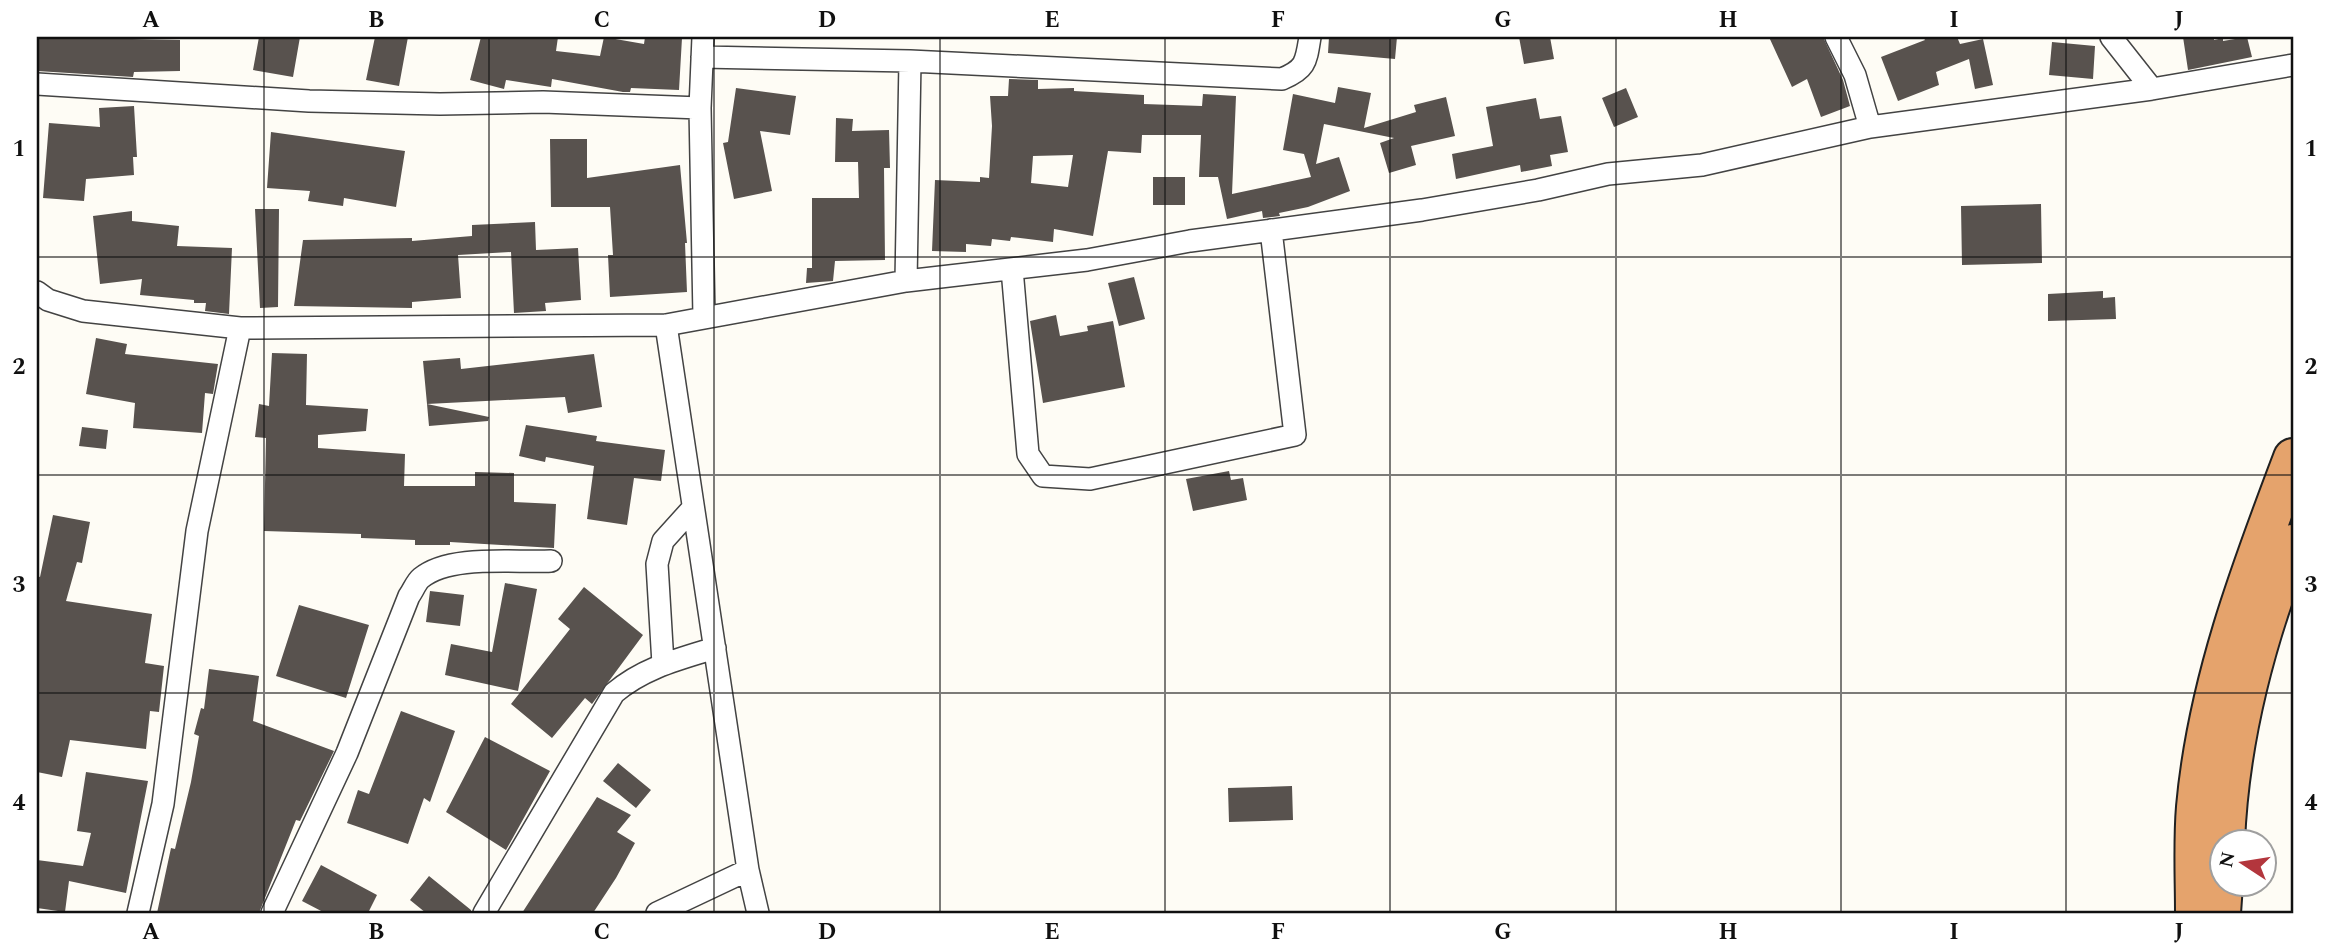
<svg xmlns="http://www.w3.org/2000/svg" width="2330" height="950" viewBox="0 0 2330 950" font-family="Spectral,serif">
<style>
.building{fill:#58524e;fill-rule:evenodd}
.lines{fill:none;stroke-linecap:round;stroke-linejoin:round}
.street-casing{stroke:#434343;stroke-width:24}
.highway-casing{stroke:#212121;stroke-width:42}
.street{stroke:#fff;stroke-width:21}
.highway{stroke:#e5a36c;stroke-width:38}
.grid{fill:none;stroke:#101010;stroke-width:2;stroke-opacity:0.55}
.neatline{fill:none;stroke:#101010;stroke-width:2.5}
.grid-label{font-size:23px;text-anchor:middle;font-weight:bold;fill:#101010}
</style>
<rect width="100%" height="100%" fill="#fefcf5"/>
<path class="building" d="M37,37L180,40V71L134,72L133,77L37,71Z
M259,37H300L293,77L253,70Z
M375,37H408L399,86L366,80Z
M481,37H558L556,51L600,56L604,37L644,44L645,37L682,38L679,90L631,88L630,92H623L552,79L551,87L506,80L504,89L470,80Z
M1329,37H1397L1395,59L1328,53Z
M1519,37H1550L1554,59L1524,64Z
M1769,37H1823L1843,80L1850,106L1821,117L1807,79L1792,87Z
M1923,37H1957L1960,44L1983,39L1993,85L1975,89L1969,59L1936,72L1939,85L1898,101L1881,57L1925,40Z
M2183,37H2214V40L2223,38V41L2247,37L2252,57L2188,70Z
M2052,42L2095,46L2093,79L2049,75Z
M1009,79L1038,80V89L1074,88V91L1144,95V104L1202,106L1203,94L1236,96L1232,194L1311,177L1304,154L1283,150L1293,94L1335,103L1338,87L1371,93L1364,128L1416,112L1414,105L1446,97L1455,136L1411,146L1416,165L1389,173L1380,143L1394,138L1324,124L1316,164L1339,157L1350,191L1308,207L1279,213L1280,216L1263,218L1262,211L1227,219L1218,177H1199L1201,135H1142L1141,153L1108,151L1093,236L1054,229L1053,242L1011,237L1010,241L992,239L991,246L966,244V252L932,251L935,180L980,182V177L989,178L992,126L990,96H1008ZM1073,155L1068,187L1031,183L1033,156Z
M736,88L796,96L790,135L760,131L772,191L734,199L723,143L728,142Z
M1626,88L1638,117L1614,127L1602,98Z
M1536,98L1540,119L1561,116L1568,152L1550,155L1552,166L1521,172L1520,165L1456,179L1452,154L1493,146L1486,107Z
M134,106L137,157H133L134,175L86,179L84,201L43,198L49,123L100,127L99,108Z
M836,118L853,119L852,131L889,130L890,168H884L885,260L835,261L833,281L806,283L807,268H812V198H859L858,162H835Z
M271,132L405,151L396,207L344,198L343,206L308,201L310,191L267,188Z
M550,139H587V178L680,165L687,243H685L687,292L610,297L608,255H613L610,207H551Z
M1153,177H1185V205H1153Z
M2041,204L2042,263L1962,265L1961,206Z
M255,209H279L278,307L260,308Z
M132,211V221L179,226L177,246L232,248L229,314L205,311L206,303H194V300L140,295L142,279L100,284L93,216Z
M535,222L536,250L578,248L581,300L545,303L546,311L514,313L511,252L458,255L461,298L412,302V308L294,306L303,240L412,238V241L472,236V225Z
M1134,277L1145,319L1119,326L1108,283Z
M2103,291V298L2115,297L2116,319L2048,321V294Z
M1056,315L1060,336L1088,331L1087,326L1113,321L1125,387L1043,403L1030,321Z
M96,338L127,344L125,354L218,364L213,394L205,393L202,433L133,428L135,403L86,394Z
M272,353L307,354L306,405L368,409L366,431L318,435V448L405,454L404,486H475V472L514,473V502L556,504L554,548L450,542V545H415V540L361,538V534L264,531L266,438L255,437L259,404L269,406Z
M594,354L602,407L568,413L565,397L427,404L423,361L460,358L461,369Z
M427,404L489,417L488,421L429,426Z
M526,425L597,436L596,441L665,450L661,481L634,478L627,525L587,519L594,466L546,457L545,462L519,456Z
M82,427L108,430L106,449L79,446Z
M1229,471L1231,480L1243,478L1247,500L1193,511L1186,479Z
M53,515L90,522L82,563L77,562L66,601L152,614L145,663L164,666L159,712L150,711L146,749L70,740L62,777L37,772V576L40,577Z
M505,583L537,589L518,691L445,675L451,644L492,652Z
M584,587L643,635L592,704L585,698L552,738L511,704L570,629L558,619Z
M430,591L464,595L460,626L426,622Z
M299,605L369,625L346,698L276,676Z
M209,669L259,676L253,721L334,751L300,821L296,820L259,913H157L171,848L175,849L191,782L199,736L194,734L201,708L204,709Z
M401,711L455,731L430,802L424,798L408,844L347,823L358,790L369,794Z
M485,737L550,771L506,850L446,812Z
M618,763L651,790L636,808L603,781Z
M86,772L148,781L126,893L69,881L65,912L37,908V860L83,866L91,833L77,831Z
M1292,786L1293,820L1229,822L1228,788Z
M597,797L631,815L617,832L635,843L616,878L593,913H522Z
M321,865L377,895L368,913H325L302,901Z
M429,876L471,910V913H426L410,900Z"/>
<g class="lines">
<g class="street-casing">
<path id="street" d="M1836,37L1855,75L1870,127
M2111,37L2152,89
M702,57L910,61L1282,79C1306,69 1306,62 1310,37
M37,84L309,101L440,104L543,102L700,108L704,317
M700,108L703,37
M1012,269L1028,454L1043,476L1090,479L1295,435L1271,230
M906,281L910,61
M37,292L48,300L83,311L240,328L666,325L906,281L1087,260L1190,241L1422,210L1538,190L1608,174L1702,165L1870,127L2152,89L2293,65
M666,325L748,870L758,913
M663,664L657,564L663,541L691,510
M138,913L163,804L197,531L240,328
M272,913L347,753L409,596C413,591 416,582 421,578C450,554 515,563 551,561
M484,913L614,693C643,668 679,659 715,648
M657,913L748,870"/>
</g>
<g class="highway-casing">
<path id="highway" d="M2225,842C2229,740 2256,638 2293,544
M2195,913C2195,878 2193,842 2196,807C2207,685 2250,571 2293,458
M2221,913L2223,884"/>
</g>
<use href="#street" class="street"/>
<use href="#highway" class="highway"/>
</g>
<path class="grid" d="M264,37V913M489,37V913M714,37V913M940,37V913M1165,37V913M1390,37V913M1616,37V913M1841,37V913M2066,37V913M37,257H2293M37,475H2293M37,693H2293"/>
<rect width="2330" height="950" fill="none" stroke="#ffffff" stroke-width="77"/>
<g transform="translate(2243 863) rotate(282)"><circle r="33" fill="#ffffff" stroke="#9f9f9f" stroke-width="2"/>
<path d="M0-5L12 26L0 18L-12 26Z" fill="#b3363d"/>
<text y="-10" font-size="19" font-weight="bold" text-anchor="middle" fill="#101010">N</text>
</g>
<rect x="38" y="38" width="2254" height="874" class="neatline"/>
<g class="grid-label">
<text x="151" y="27">A</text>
<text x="376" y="27">B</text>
<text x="602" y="27">C</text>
<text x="827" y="27">D</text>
<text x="1052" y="27">E</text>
<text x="1278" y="27">F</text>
<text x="1503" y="27">G</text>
<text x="1728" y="27">H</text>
<text x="1954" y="27">I</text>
<text x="2179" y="27">J</text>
<text x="19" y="156">1</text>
<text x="2311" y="156">1</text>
<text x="19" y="374">2</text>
<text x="2311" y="374">2</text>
<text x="19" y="592">3</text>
<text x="2311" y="592">3</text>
<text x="19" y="810">4</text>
<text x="2311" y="810">4</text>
<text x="151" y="939">A</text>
<text x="376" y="939">B</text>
<text x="602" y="939">C</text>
<text x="827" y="939">D</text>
<text x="1052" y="939">E</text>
<text x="1278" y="939">F</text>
<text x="1503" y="939">G</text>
<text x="1728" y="939">H</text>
<text x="1954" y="939">I</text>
<text x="2179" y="939">J</text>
</g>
</svg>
